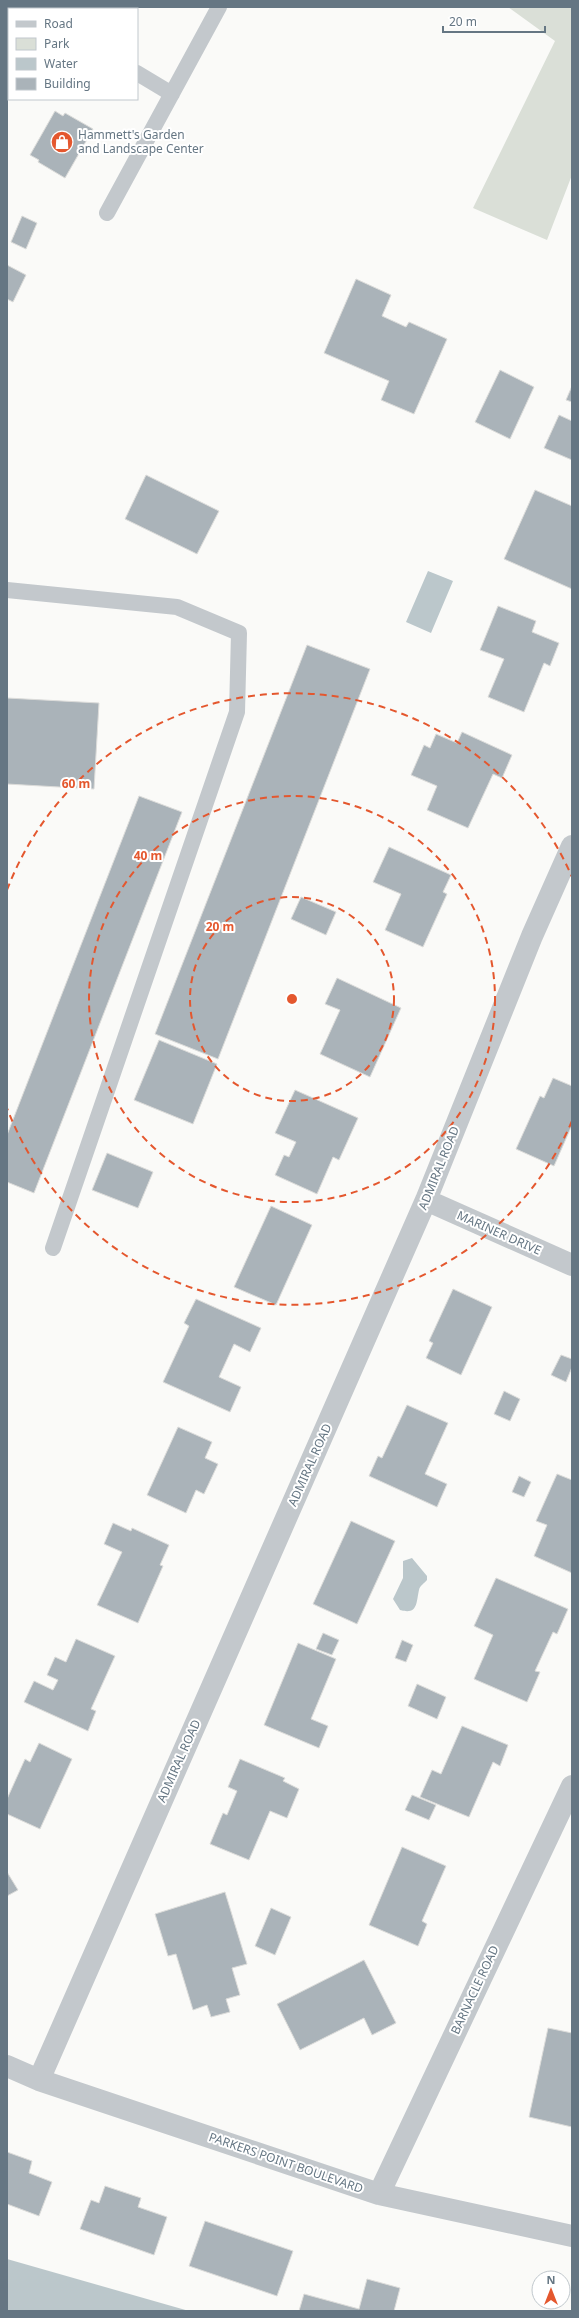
<svg xmlns="http://www.w3.org/2000/svg" width="579" height="2318" viewBox="0 0 579 2318" font-family="'Noto Sans',sans-serif">
<style>
.green{fill:#dadfd7}
.water{fill:#bbc7cb}
.building{fill:#aab3b9;stroke:#dcdcda}
.lines{fill:none;stroke-linecap:round;stroke-linejoin:round}
.lane{stroke:#c3c8cc;stroke-width:16}
.street{stroke:#c3c8cc;stroke-width:22}
.ring{fill:none;stroke:#e4572e;stroke-width:2;stroke-dasharray:7 5}
.labels{text-anchor:middle;stroke-width:4;stroke-linejoin:round;paint-order:stroke}
.poi-label{font-size:12px;fill:#657683;stroke:#fff;text-anchor:start}
.street-label{font-size:12px;fill:#657683;stroke:#fff}
.centre{fill:#e4572e;stroke:#fff;stroke-width:2}
.ring-label{font-size:12px;text-anchor:middle;font-weight:bold;fill:#e4572e;stroke:#fff;stroke-width:4;stroke-linejoin:round;paint-order:stroke}
</style>
<rect width="100%" height="100%" fill="#fafaf8"/>
<path class="green" d="M508,7H572V175L547,240L473,208L555,41Z"/>
<path class="water" d="M428,571L453,581L431,633L406,622Z
M412,1558L427,1576V1580C424,1584 420,1585 419,1590C416,1603 418,1615 400,1610L393,1599L403,1578V1561Z
M7,2259L189,2311H7Z"/>
<path class="building" d="M55,111L63,116L65,113L93,129L65,178L38,162L39,160L30,155Z
M22,216L37,223L26,249L11,242Z
M7,265L26,275L13,302L7,299Z
M356,279L391,295L382,316L406,327L409,322L447,339L414,414L381,400L389,381L324,353Z
M500,370L534,387L510,439L475,422Z
M572,386V402L566,400Z
M559,415L572,421V460L544,448Z
M146,475L219,511L197,554L125,519Z
M535,490L572,506V589L504,559Z
M498,606L536,621L532,632L559,643L550,666L544,663L524,712L488,697L504,659L480,650Z
M307,645L370,669L218,1059L155,1034Z
M7,698L99,703L94,789L7,784Z
M462,732L512,755L502,778L493,774L468,828L427,810L437,786L411,775L424,745L430,748L436,734L457,743Z
M139,796L182,812L34,1193L7,1182V1135Z
M389,847L451,875L443,892L447,894L423,947L385,930L401,894L373,882Z
M301,897L336,912L326,935L291,919Z
M337,978L401,1008L370,1077L320,1054L340,1010L325,1004Z
M159,1040L217,1064L193,1124L134,1100Z
M553,1078L572,1086V1125L554,1166L516,1149L540,1096L544,1098Z
M295,1090L358,1118L339,1160L333,1157L317,1194L275,1175L284,1155L289,1157L296,1142L275,1133Z
M107,1153L153,1172L138,1208L92,1190Z
M271,1206L312,1225L276,1305L234,1287Z
M453,1289L492,1307L461,1375L426,1358L433,1343L429,1341Z
M196,1299L261,1328L250,1352L234,1344L219,1377L241,1387L230,1412L163,1382L189,1326L184,1323Z
M561,1355L572,1359V1367L566,1382L551,1375Z
M504,1391L520,1399L510,1421L494,1414Z
M407,1405L448,1423L425,1474L447,1484L437,1507L369,1476L378,1456L382,1458Z
M178,1427L212,1442L205,1458L218,1464L204,1494L196,1490L186,1513L147,1495Z
M557,1474L572,1480V1573L534,1556L547,1525L536,1521Z
M519,1476L531,1482L524,1497L512,1492Z
M351,1521L395,1541L357,1624L313,1604Z
M113,1523L131,1531L132,1528L169,1545L160,1565L163,1566L138,1623L97,1605L122,1552L104,1544Z
M496,1578L568,1609L557,1634L553,1632L535,1671L540,1672L527,1702L474,1679L493,1635L474,1626Z
M323,1633L339,1640L332,1655L316,1649Z
M76,1639L115,1656L91,1709L96,1711L88,1731L24,1702L34,1681L53,1690L58,1680L47,1675L55,1657L66,1662Z
M402,1640L413,1645L406,1662L395,1658Z
M298,1643L336,1659L311,1719L328,1726L319,1748L264,1725Z
M417,1684L446,1697L437,1719L408,1706Z
M462,1726L508,1745L500,1766L493,1762L469,1817L420,1797L432,1770L441,1774Z
M39,1743L72,1759L40,1829L7,1814V1799L25,1759L30,1762Z
M240,1759L285,1778L283,1781L299,1789L287,1818L270,1811L249,1860L210,1844L223,1813L227,1815L237,1791L228,1787Z
M412,1795L436,1805L429,1820L405,1810Z
M402,1847L446,1866L422,1921L427,1924L418,1946L369,1925Z
M7,1872L18,1890L7,1896Z
M225,1892L247,1964L232,1968L240,1995L226,1999L230,2012L211,2017L207,2005L193,2010L176,1954L168,1956L155,1914Z
M271,1908L291,1917L275,1955L255,1946Z
M364,1960L396,2023L372,2035L364,2018L300,2050L277,2004Z
M548,2028L572,2033V2127L529,2117Z
M7,2152L32,2161L29,2173L52,2182L39,2216L7,2204Z
M105,2186L141,2198L138,2207L167,2217L154,2255L80,2229L91,2200L99,2203Z
M205,2221L293,2251L277,2296L189,2266Z
M367,2279L400,2288L394,2311H299L304,2294L359,2309Z"/>
<g class="lines">
<path class="lane" d="M29,7L32,9
M137,73L172,94
M107,213L219,7
M7,590L177,607L239,633L237,712L53,1248"/>
<path class="street" d="M426,1200L572,1265
M7,2066L39,2080L379,2194L572,2236
M39,2080L426,1200L532,936L572,846
M379,2194L572,1786"/>
</g>
<g class="ring">
<circle cx="292" cy="999" r="102"/>
<circle cx="292" cy="999" r="203"/>
<path d="M572 1121A305 305 0 0 1 7 1108M7 890A305 305 0 0 1 572 877"/>
</g>
<defs>
<g id="shop-disc" transform="scale(1.15)"><circle r="9.5" fill="#e4572e" stroke="#fff"/><path d="M-5-2.5h2.3a2.7 3.5 0 0 1 5.4 0H5L5.5 6h-11ZM-1.5-2.5h3a1.5 2.3 0 0 0-3 0Z" fill="#fff"/></g>
</defs>
<g fill-rule="evenodd">
<use href="#shop-disc" x="62" y="142"/>
</g>
<g class="labels">
<g class="poi-label">
<text x="78" y="139">Hammett's Garden<tspan x="78" dy="14">and Landscape Center</tspan></text>
</g>
<g class="street-label">
<text transform="translate(439 1168) rotate(-68)" y="4">ADMIRAL ROAD</text>
<text transform="translate(499 1233) rotate(24)" y="4">MARINER DRIVE</text>
<text transform="translate(310 1465) rotate(-66)" y="4">ADMIRAL ROAD</text>
<text transform="translate(179 1761) rotate(-66)" y="4">ADMIRAL ROAD</text>
<text transform="translate(475 1990) rotate(-65)" y="4">BARNACLE ROAD</text>
<text transform="translate(286 2163) rotate(19)" y="4">PARKERS POINT BOULEVARD</text>
</g>
</g>
<circle cx="292" cy="999" r="6" class="centre"/>
<g class="ring-label">
<text x="76" y="788">60 m</text>
<text x="148" y="860">40 m</text>
<text x="220" y="931">20 m</text>
</g>
<rect width="579" height="2318" fill="none" stroke="#657683" stroke-width="16"/>
<rect x="8" y="8" width="130" height="92" fill="#ffffff" stroke="#c1c8cd"/>
<rect x="16" y="21" width="20" height="6" fill="#c3c8cc" stroke="#c1c8cd"/>
<text x="44" y="28" font-size="12" fill="#657683">Road</text>
<rect x="16" y="38" width="20" height="12" fill="#dadfd7" stroke="#c1c8cd"/>
<text x="44" y="48" font-size="12" fill="#657683">Park</text>
<rect x="16" y="58" width="20" height="12" fill="#bbc7cb" stroke="#c1c8cd"/>
<text x="44" y="68" font-size="12" fill="#657683">Water</text>
<rect x="16" y="78" width="20" height="12" fill="#aab3b9" stroke="#c1c8cd"/>
<text x="44" y="88" font-size="12" fill="#657683">Building</text>
<g transform="translate(551 2290)"><circle r="19" fill="#ffffff" stroke="#c1c8cd"/>
<path d="M0-3L7 15L0 10L-7 15Z" fill="#e4572e"/>
<text y="-6" font-size="11" font-weight="bold" text-anchor="middle" fill="#657683">N</text>
</g>
<path d="M443 26v6h102v-6" fill="none" stroke="#657683" stroke-width="2"/>
<text x="449" y="26" font-size="12" fill="#657683" stroke="#ffffff" stroke-width="3" paint-order="stroke">20 m</text>
</svg>
